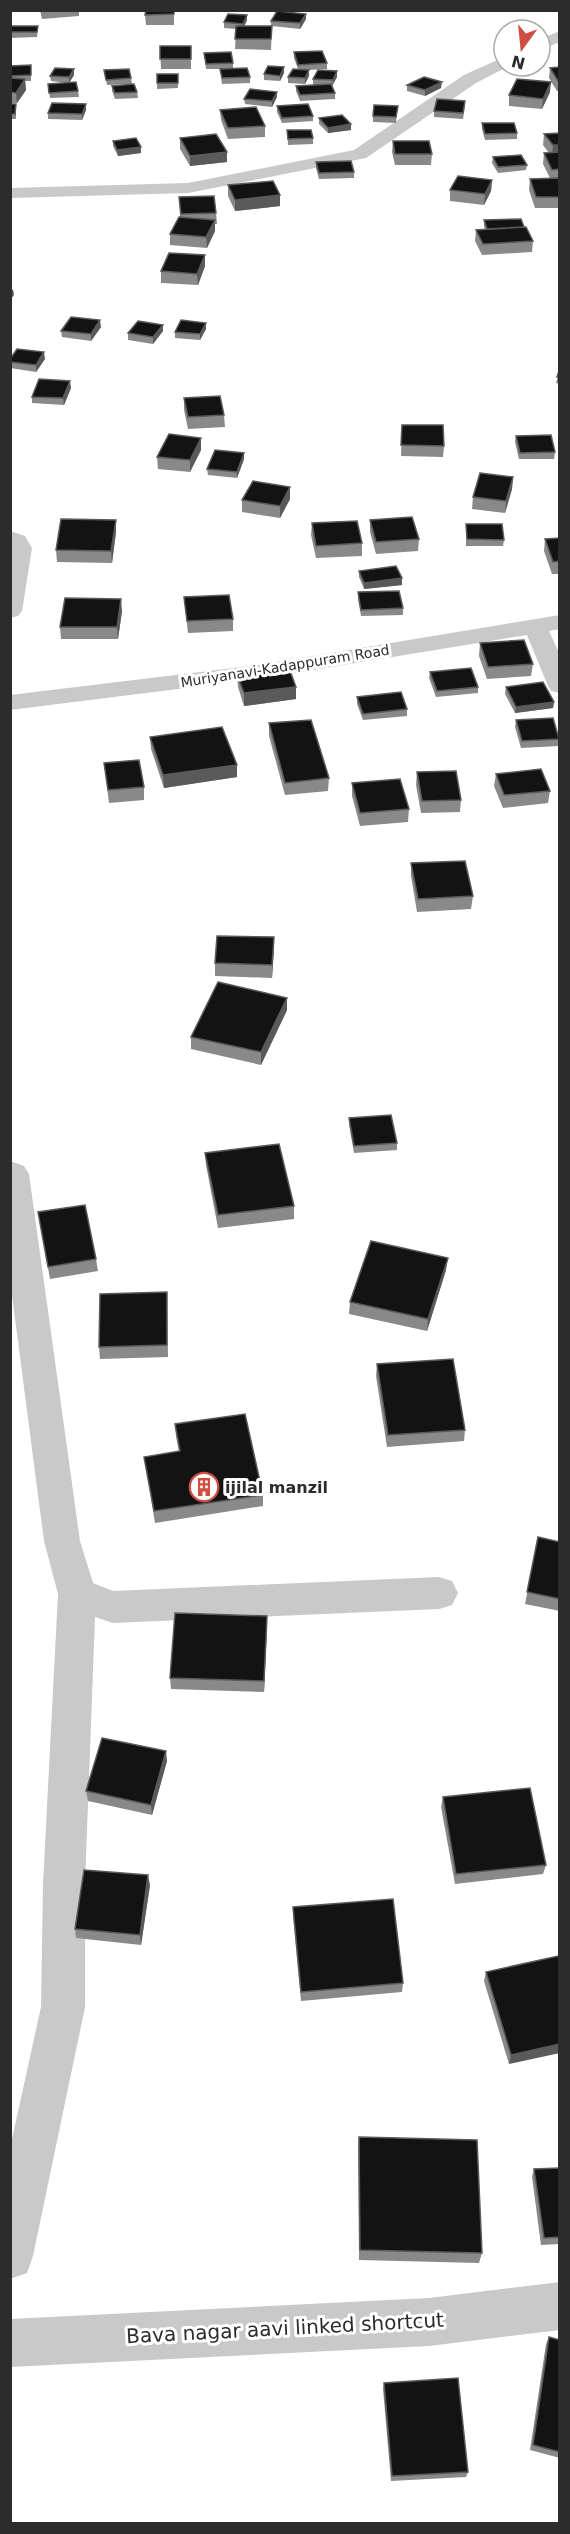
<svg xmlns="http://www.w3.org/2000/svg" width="570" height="2534" viewBox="0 0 570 2534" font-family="'DejaVu Sans',sans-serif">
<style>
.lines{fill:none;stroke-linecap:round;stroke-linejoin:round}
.minor{fill:#c9c9c9;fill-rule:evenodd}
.wall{fill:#898989}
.shaded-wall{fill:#5a5a5a}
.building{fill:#131313;stroke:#5a5a5a;stroke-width:1.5}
.labels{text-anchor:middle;stroke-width:6;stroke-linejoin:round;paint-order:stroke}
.far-street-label{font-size:14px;fill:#2c2c2c;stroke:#fff}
.poi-label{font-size:16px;font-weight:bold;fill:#2c2c2c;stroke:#fff;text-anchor:start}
.near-street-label{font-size:20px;fill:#2c2c2c;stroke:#fff}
</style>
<rect width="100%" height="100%" fill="#fff"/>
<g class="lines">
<path class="minor" d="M560,31V42L540,50V39Z
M504,57V66H509L476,83L366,158L188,193L10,198V188L188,183L354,150L464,75Z
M10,531L25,536L32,548L22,611L18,616L10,618Z
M560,615V629L549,631L560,655V693L551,691L548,686L527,635L258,679L10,710V695L258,665Z
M13,1162L24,1166L29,1174L80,1541L93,1583L113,1591L439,1577L452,1581L458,1593L452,1605L439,1609L113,1623L95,1617L85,1884V2007L33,2256L27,2273L10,2279V2148L41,2007L43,1884L58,1594L44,1541L10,1280V1163Z
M560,2282V2330L429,2346L10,2367V2319L429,2298Z"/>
</g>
<path class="wall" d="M40,10H79V16L42,19Z
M174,10V25H146L145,15Z
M226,10H257V11L227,12Z
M306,14V19L300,29L272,26L271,50L235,49L236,29L224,28V22L247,15V20L244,26H271V21Z
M10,26H38L37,37L10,38Z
M160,46H191V69H161Z
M294,52L327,63V69L308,70L309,76L305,84L288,83V77L298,69L294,58Z
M204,53L233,63V68L250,77V83L222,84L220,69H206Z
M31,65V81H25L26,90L17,103H10V66Z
M560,67V91H557L549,78L550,68Z
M104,70L131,78L132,84L137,92L138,98L115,99L112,91V86L131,84L107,85Z
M284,73L280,81L264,80V74Z
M157,74H178V88L157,89Z
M74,75L69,83L51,81L50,76Z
M337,77L332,86L335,93V99L300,101L296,91V86L313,85V79Z
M48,84L78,91L79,97L50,98Z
M407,85L441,88L425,96L407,91Z
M277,92V97L272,107L245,104L244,99Z
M550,92L542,109L509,106V95Z
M10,104L16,110V119H10Z
M277,106L313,116V121L282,123L277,112Z
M465,106L463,119L434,117V111Z
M86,110L82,120L48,119V113Z
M220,110L265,126V137L228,139L221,120Z
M397,112L396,123L373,122V116Z
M319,118L351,130L328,133L319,124Z
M482,123L517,133V139L485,140L482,129Z
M287,130L313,138V144L288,145Z
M560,133V208H535L529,190L530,179L550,178L543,164L544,153H549L543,145L544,134Z
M180,138L227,152V162L190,166L180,149Z
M113,141L141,147V153L118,156L113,146Z
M393,141L432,154L431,165H395L392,152Z
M493,157L527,165L526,170L498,173L492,163Z
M316,162L354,172V178L319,179L316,168Z
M492,180L491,191L484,205L450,201V190Z
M228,185L280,206L235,211L228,196Z
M179,197L216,213L217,224H215V231L207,248L170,245V234L180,217Z
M484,220L524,227L533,241L532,252L482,255L475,241L476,230H485L484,226Z
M205,266L198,285L161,283V271Z
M101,327L91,341L62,337L61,331Z
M206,329L200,340L175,338V332Z
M163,331L153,344L128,340V333Z
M10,359H45L36,372L10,368Z
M560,368V384L556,383Z
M71,388L64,405L32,403V397Z
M184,398L224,415L225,427L188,429L184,410Z
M402,425L444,446L443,457L401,456Z
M516,436L555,452L554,459H519L515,442Z
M201,438V450L190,472L158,469L157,457Z
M244,453V459L237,478L208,475L207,469Z
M513,477L512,489L505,513L472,509L473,497Z
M290,499L280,518L242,512V500Z
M370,520L419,539L418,551L376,554L370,532Z
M312,523L362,543V556L316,558L311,535Z
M466,524L504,540L503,546H466Z
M116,532L112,563L57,562L56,550Z
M560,538V574H552L544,551L545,539Z
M359,571L402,585L364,589L359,577Z
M358,592L403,608V615L361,616L358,599Z
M184,597L233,619V631L188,633Z
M122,611L118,639H61L60,627Z
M480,643L533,664L531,676L487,679L479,656Z
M430,672L478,687V693L436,697L429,678Z
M237,675L296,699L244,706L238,687Z
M506,687L554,702L553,708L515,713L505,694Z
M357,697L407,709V716L363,720L357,704Z
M516,720L559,739V746L521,748L515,727Z
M269,723L329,778L328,791L285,795L269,736Z
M150,737L237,777L164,788L151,749Z
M104,763L144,787V800L109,803Z
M417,772L461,800L460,812L421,813L416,785Z
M496,774L550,791L548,803L503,808L494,786Z
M352,783L409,809L408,822L360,826L352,796Z
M411,863L473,896L471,909L417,912L411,876Z
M274,937L272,978L215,976V963Z
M287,998V1010L261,1065L191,1049V1037Z
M349,1118L397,1143V1150L354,1153L349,1125Z
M205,1153L294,1206V1219L218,1228L206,1165Z
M38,1212L96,1259L98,1271L50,1279Z
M446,1270L427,1331L349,1314L350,1302Z
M167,1304L168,1357L100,1359L99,1347Z
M377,1364L465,1430L464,1441L387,1447L376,1376Z
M175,1424L263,1495V1506L155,1523L146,1468L144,1457L179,1452L176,1436Z
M538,1537L560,1542V1611L525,1604Z
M267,1627L264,1692L171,1689L170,1678Z
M167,1761L152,1815L88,1801L86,1791Z
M443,1797L546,1865L543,1874L455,1884L441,1807Z
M150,1885L141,1945L76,1938L75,1929Z
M293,1907L403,1983L402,1992L301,2001L293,1916Z
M560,1961L509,2064L484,1981L486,1972Z
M359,2137L482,2253L479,2263L359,2260L358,2148Z
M560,2168V2244L541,2245L532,2177L534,2169Z
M549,2337L560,2340V2458L530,2450L546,2344Z
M384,2383L468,2472L466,2477L391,2481L383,2389Z"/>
<path class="shaded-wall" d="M306,14V19L300,29V23Z
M247,15V20L243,29V24Z
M284,67V73L280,81V76Z
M74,69V75L69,83V77Z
M309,70V76L305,84V78Z
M337,71V77L332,86L333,80Z
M25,79L26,90L17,103L16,93Z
M442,82L441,88L425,96V90Z
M551,82L550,92L542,109L543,99Z
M277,92V97L272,107V101Z
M86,104V110L82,120V114Z
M351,124V130L328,133V128Z
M553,145H560V155L552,156Z
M141,147V153L118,156L117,150Z
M227,152V162L190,166V156Z
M492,180L491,191L484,205L485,194Z
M280,195V206L235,211V200Z
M215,220V231L207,248L206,237Z
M205,255V266L198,285L197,274Z
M13,289L14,295L10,300V293Z
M100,320L101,327L91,341V334Z
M206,323V329L200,340V334Z
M163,325V331L153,344V337Z
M44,352L45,359L36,372V365Z
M70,381L71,388L64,405L63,398Z
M201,438V450L190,472V460Z
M244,453V459L237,478V472Z
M513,477L512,489L505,513L506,501Z
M290,487V499L280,518V506Z
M116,520V532L112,563L111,551Z
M402,578V585L364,589V583Z
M121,599L122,611L118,639L117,627Z
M296,687V699L244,706V693Z
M554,702L553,708L515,713L516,707Z
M237,765V777L164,788L163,775Z
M274,937V950L272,978V965Z
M287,998V1010L261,1065V1052Z
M448,1258L446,1270L427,1331L428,1319Z
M267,1616V1627L264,1692V1681Z
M166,1751L167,1761L152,1815L151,1805Z
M148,1875L150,1885L141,1945L140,1935Z
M560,2044V2053L509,2064L511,2055Z"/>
<path class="building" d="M146,10H174V14L145,15Z
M277,11L306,14L300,23L271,21Z
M228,14L247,15L243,24L224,22Z
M10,26H38L37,32H10Z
M236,26H272L271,39H235Z
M160,46H191V59H160Z
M322,51L327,63L298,65L294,52Z
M231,52L233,63L206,64L204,53Z
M31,65V75L10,76V66Z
M268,66L284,67L280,76L264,74Z
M560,67V80L558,81L550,68Z
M55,68L74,69L69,77L50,76Z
M247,68L250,77L222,78L220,69Z
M129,69L131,78L106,80L104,70Z
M293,69L309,70L305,78L288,77Z
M318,70L337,71L333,80L313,79Z
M157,74H178V83H157Z
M424,77L442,82L425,90L407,85Z
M10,78L25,79L16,93L10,92Z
M517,79L551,82L543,99L509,95Z
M76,82L78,91L49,93L48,84Z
M134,84L137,92L115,93L112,86Z
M331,84L335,93L300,95L296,86Z
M250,89L277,92L272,101L244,99Z
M437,99L465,101L463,113L434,111Z
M52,103L86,104L82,114L48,113Z
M10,104H16L15,114H10Z
M308,104L313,116L282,118L277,106Z
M374,105L398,106L396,117L373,116Z
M256,107L265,126L228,128L220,110Z
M342,115L351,124L328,128L319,118Z
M482,123H514L517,133L485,134Z
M287,130H311L313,138L288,139Z
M560,133V145H553L544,134Z
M216,134L227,152L190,156L180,138Z
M136,138L141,147L117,150L113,141Z
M393,141H429L432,154H395Z
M560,152V169L552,170L544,153Z
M521,155L527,165L498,167L493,157Z
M351,161L354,172L319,173L316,162Z
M458,176L492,180L485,194L450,190Z
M560,178V197H536L530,179Z
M273,181L280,195L235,200L228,185Z
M214,196L216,213L181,214L179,197Z
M179,217L215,220L206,237L170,234Z
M521,219L524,227L487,229L484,220Z
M526,227L533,241L483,244L476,230Z
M169,253L205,255L197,274L161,271Z
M71,317L100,320L91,334L61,331Z
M181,320L206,323L200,334L175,332Z
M138,321L163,325L153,337L128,333Z
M17,349L44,352L36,365L10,362V359Z
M560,368V377H557Z
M39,379L70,381L63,398L32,397Z
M220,396L224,415L188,417L184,398Z
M402,425H443L444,446L401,445Z
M169,434L201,438L190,460L157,457Z
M551,435L555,452L520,453L516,436Z
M215,450L244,453L237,472L207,469Z
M480,473L513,477L506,501L473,497Z
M253,481L290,487L280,506L242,500Z
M412,517L419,539L376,542L370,520Z
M61,519L116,520L111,551L56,550Z
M357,521L362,543L316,546L312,523Z
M466,524H502L504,540L467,539Z
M560,538V561L553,562L545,539Z
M396,566L402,578L364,583L359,571Z
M399,591L403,608L361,610L358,592Z
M229,595L233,619L187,621L184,597Z
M65,598L121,599L117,627H60Z
M524,640L533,664L488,667L480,643Z
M289,668L296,687L244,693L237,675Z
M471,668L478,687L437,691L430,672Z
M543,682L554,702L516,707L506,687Z
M401,692L407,709L363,714L357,697Z
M553,718L559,739L522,741L516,720Z
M311,720L329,778L285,783L269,723Z
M222,727L237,765L163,775L150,737Z
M139,760L144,787L108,790L104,763Z
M541,769L550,791L504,795L496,774Z
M456,771L461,800L422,801L417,772Z
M400,779L409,809L360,813L352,783Z
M465,861L473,896L418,899L411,863Z
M217,936L274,937L272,965L215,963Z
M218,982L287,998L261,1052L191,1037Z
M391,1115L397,1143L354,1146L349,1118Z
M279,1144L294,1206L218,1215L205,1153Z
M85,1205L96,1259L48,1267L38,1212Z
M371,1241L448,1258L428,1319L350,1302Z
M167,1292V1345L99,1347L100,1294Z
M453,1359L465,1430L388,1435L377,1364Z
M245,1414L263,1495L154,1511L144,1457L180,1451L175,1424Z
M538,1537L560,1542V1599L527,1592Z
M175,1613L267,1616L264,1681L170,1678Z
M102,1738L166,1751L151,1805L86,1791Z
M530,1788L546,1865L456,1874L443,1797Z
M84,1870L148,1875L140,1935L75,1929Z
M393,1899L403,1983L301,1992L293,1907Z
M558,1956L560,1961V2044L511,2055L486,1972Z
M359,2137L477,2140L482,2253L360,2250Z
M560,2168V2237L544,2238L534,2169Z
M549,2337L560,2340V2452L533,2445Z
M458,2378L468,2472L392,2476L384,2383Z"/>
<defs>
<g id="building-ring" transform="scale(1.5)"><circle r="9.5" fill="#fff" stroke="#d04d41" stroke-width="1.5"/><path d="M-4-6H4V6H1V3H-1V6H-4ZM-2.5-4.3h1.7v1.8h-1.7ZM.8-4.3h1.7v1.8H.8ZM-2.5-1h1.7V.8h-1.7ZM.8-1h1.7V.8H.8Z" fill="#d04d41"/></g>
</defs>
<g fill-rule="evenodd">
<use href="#building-ring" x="204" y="1487"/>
</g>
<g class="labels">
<g class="far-street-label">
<text transform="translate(285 666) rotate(-9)" y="5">Muriyanavi-Kadappuram Road</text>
</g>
<g class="poi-label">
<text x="225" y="1493">ijilal manzil</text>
</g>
<g class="near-street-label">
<text transform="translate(285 2328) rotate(-3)" y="7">Bava nagar aavi linked shortcut</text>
</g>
</g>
<rect width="570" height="2534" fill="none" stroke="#2c2c2c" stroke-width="24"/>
<g transform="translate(522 48) rotate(195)"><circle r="28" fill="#ffffff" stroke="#ababab" stroke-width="1.5"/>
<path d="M0-4.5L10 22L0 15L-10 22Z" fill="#d04d41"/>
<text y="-9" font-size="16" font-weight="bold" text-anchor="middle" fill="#2c2c2c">N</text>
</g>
</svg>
